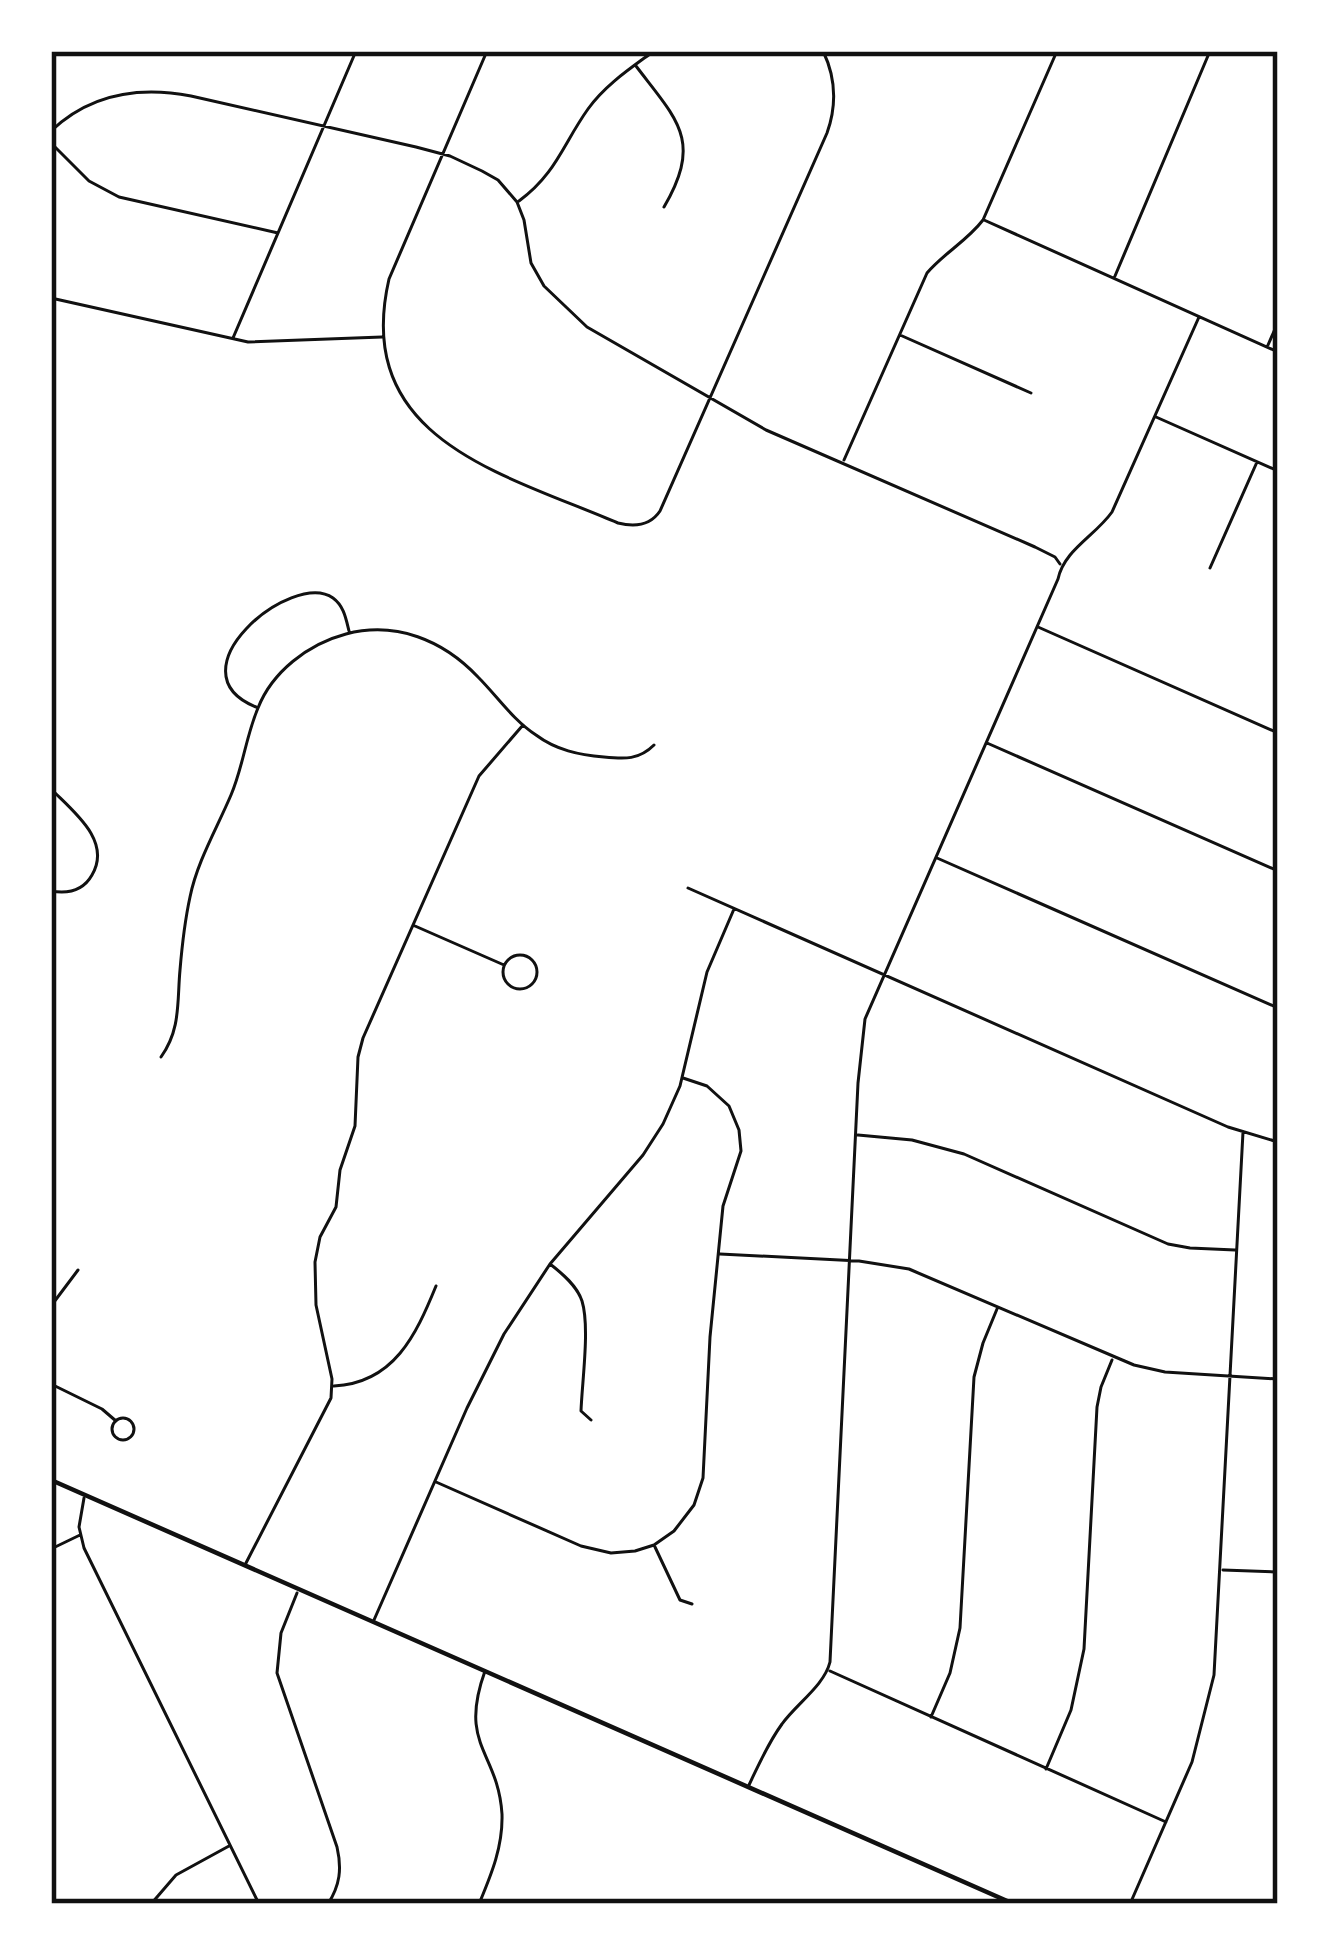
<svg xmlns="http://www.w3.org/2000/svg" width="1329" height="1955" viewBox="0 0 1329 1955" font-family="'Fira Sans Condensed',sans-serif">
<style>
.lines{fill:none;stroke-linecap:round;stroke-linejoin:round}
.minor{stroke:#111;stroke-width:3}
.tertiary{stroke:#111;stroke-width:4.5}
.neatline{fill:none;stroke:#111;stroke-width:4.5}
</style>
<rect width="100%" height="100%" fill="#fff"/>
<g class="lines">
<path class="minor" d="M487,51L389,279C352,440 504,474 618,523C634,527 650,526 660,511L827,133C837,105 836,78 823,51
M636,66C677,120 703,140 664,207
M51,131C90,94 139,86 191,96L416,147L450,156L482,171L498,180L517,202L524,220L531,263L544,286L587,327L766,430L1035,547L1055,557L1060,564
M51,143L89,181L119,197L278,233
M519,201C556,174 563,144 588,109C605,85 631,68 654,51
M984,220L1278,352
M1115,276L1210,51
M51,298L248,342L382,337
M900,335L1031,393
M233,338L356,51
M1268,345L1278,322
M1156,417L1278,471
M844,460L927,273C944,253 967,241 983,220L1057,51
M1210,568L1257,462
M1038,627L1278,733
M256,707C169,672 292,569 333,598C344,606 346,619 349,631
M987,743L1278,871
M51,789C74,812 112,841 92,875C83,891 68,894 51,891
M937,858L1278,1008
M688,888L1228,1127L1278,1142
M415,926L504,965
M503 972a17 17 0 1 1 34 0a17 17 0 1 1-34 0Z
M161,1057C181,1029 177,1002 180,970C182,946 185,920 190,897C197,862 217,828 231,795C243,767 246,736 258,708C272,672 308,644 346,634C396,621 443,640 478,677C497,696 513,720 536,735C556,750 579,755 604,757C625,759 639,760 654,745
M858,1135L912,1140L964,1154L1168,1244L1190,1248L1235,1250
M720,1254L859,1261L909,1269L1134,1365L1165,1372L1278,1379
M550,1264C563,1274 577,1286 582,1301C590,1327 582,1382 581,1411L591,1420
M51,1306L78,1270
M51,1384L102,1409L116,1421
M334,1386C394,1383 416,1335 436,1286
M112 1429a11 11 0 1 1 22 0a11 11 0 1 1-22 0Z
M436,1482L581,1546L611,1553L635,1551L654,1545L674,1531L694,1505L703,1478L710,1337L723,1206L741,1151L739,1130L729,1106L707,1086L683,1078
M84,1498L79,1527L84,1548L259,1904
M655,1547L680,1600L692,1604
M51,1549L80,1535
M246,1563L331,1398L332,1379L316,1305L315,1262L320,1237L336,1207L340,1170L355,1126L358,1057L363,1038L479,776L523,725
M1223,1570L1278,1572
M297,1593L281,1633L277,1673L337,1847C342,1869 340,1885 328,1904
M374,1620L467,1408L504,1334L550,1264L643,1155L663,1124L680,1086L707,972L734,909
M830,1671L1166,1822
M931,1717L950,1673L960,1628L974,1377L983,1343L997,1309
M1046,1769L1071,1710L1084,1649L1097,1407L1101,1387L1112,1360
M749,1785C759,1764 768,1743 782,1724C796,1704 824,1686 830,1662L858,1083L865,1019L1058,579C1064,550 1095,536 1112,512L1199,317
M151,1904L176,1875L229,1846
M479,1904C491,1875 503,1847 502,1814C498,1751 458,1746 485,1671
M1130,1904L1192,1762L1214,1675L1243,1132"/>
<path class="tertiary" d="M51,1480L1014,1904"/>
</g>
<rect width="1329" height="1955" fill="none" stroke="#ffffff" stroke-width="108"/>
<rect x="54" y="54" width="1221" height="1847" class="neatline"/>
</svg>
